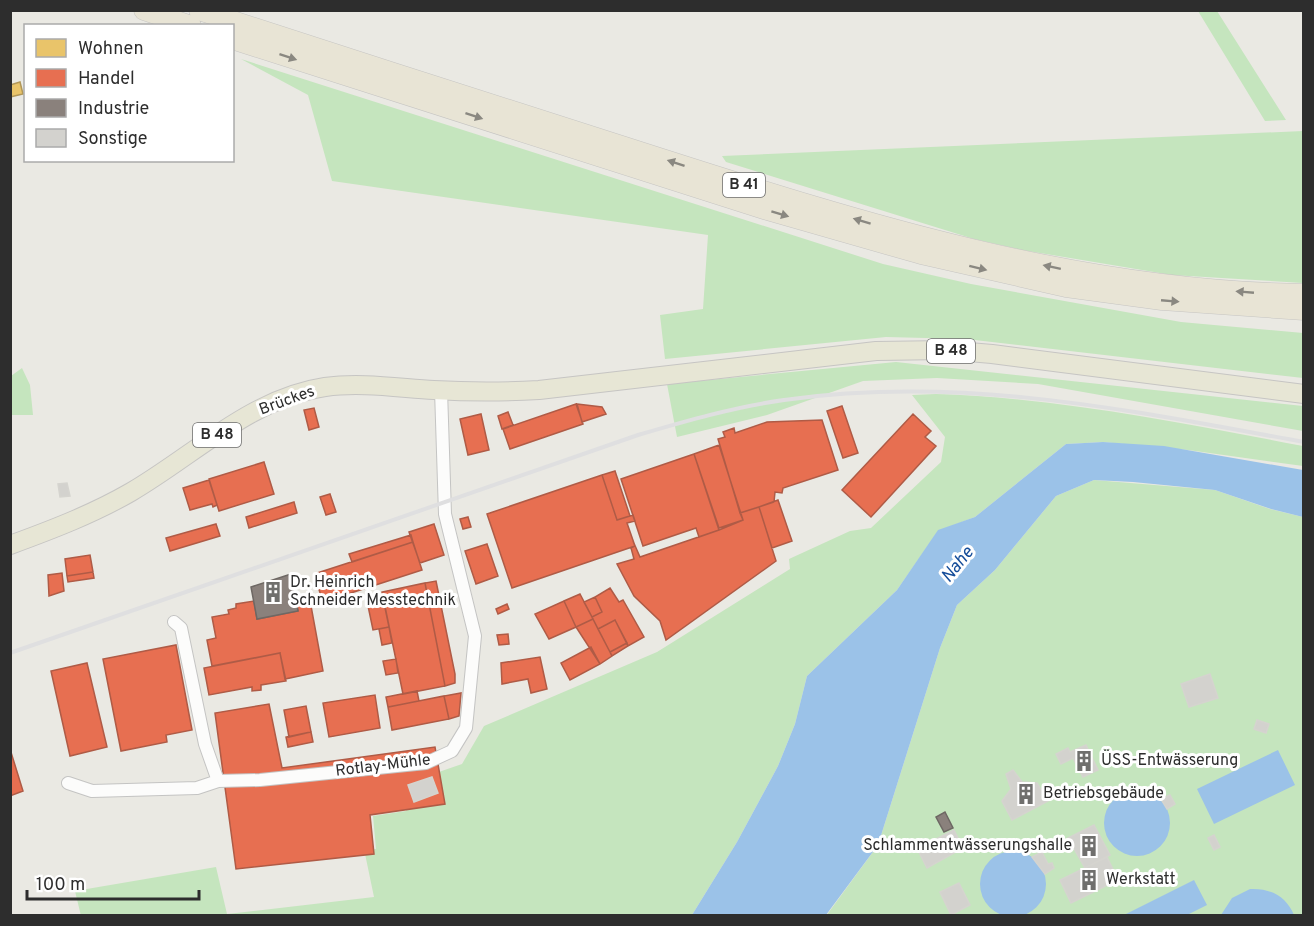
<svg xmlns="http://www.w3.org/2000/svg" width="1314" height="926" font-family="Overpass,sans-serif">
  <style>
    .green { fill: #c5e5be }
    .water { fill: #9bc2e8 }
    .homes { fill: #e9c46a; stroke: #b19758; stroke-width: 1.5 }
    .shops { fill: #e76f51; stroke: #af5b46; stroke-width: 1.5 }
    .industry { fill: #8a817c; stroke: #6e6864; stroke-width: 1.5 }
    .building { fill: #d3d2ce; stroke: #d5d4cf; stroke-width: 1.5 }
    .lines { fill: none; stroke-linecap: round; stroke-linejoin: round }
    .minor-casing { stroke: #c4c4c3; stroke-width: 14 }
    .primary-casing { stroke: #c6c5c3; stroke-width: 20 }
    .trunk-casing { stroke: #c6c5c3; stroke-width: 21 }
    .minor { stroke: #fcfcfb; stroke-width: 12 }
    .primary { stroke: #e7e6d5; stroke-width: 18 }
    .trunk { stroke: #e8e4d5; stroke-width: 20 }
    .rail { stroke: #dfdfe0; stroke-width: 4 }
    .oneway { fill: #8a8881 }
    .labels { text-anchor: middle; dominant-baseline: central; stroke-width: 6; stroke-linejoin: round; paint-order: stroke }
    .shield { fill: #fff; stroke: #6c6c6c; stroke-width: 1.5 }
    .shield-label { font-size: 15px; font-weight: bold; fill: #2d2d2d }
    .street-label { font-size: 16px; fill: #2d2d2d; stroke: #fff }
    .poi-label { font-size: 16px; fill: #2d2d2d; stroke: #fff; text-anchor: start }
    .water-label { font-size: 18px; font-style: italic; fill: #144c99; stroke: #fff }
  </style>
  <rect width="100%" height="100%" fill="#eae9e3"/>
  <path class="green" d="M1198,11H1217L1286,120L1265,121Z
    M241,59L883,264L971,284L1181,322L1303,333V378L966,339L886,337L665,359L660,315L703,309L708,235L332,181L308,95Z
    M1303,131V283L1172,275L1022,250L974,239L726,162L722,156Z
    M896,362L1303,406V431L1038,384L937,378L863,381L767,415L677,437L667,384Z
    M22,368L30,385L33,415H11V376Z
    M936,394C1060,398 1181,423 1303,446V466L1188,450L1103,442L1066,444L975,517L938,531L897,590L807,676L795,724L778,766L737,842L692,915L81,916L75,891L216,867L227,914L374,897L364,849H376L373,816L406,811L407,783L462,764L484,726L657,652L790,569L789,559L850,531L871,528L941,462L945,437L912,395Z
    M1094,480L1215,490L1270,509L1303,517V915L826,916L878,845L940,648L957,605L995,570L1056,496Z"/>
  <path class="water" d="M1103,442L1164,446L1303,470V517L1271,509L1215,490L1133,482L1094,480L1056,496L995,570L957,605L940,648L878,845L826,915H692L737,842L778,766L795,724L807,676L897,590L938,530L975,517L1066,444Z
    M1278,750L1295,785L1214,824L1197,789Z
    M1104 823a33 33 0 1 1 66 0a33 33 0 1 1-66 0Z
    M980 884a33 33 0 1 1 66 0a33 33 0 1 1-66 0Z
    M1194,880L1207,905L1187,915H1124Z
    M1250,889C1270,888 1286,896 1294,915H1221L1232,898Z"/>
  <path class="homes" d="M20,82L23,94L10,97V85Z"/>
  <path class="shops" d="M576,404L583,424L510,449L503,429Z
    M577,404L602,407L606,414L582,422Z
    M842,406L858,453L843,458L827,411Z
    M314,408L319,427L309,430L304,410Z
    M508,412L513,425L502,429L498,416Z
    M481,414L489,450L468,455L460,419Z
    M913,414L931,431L925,437L936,446L871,517L842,490Z
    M822,420L838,470L783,488L782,493L775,492L774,502L740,513L718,439L725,437L723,432L734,428L735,433L767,422Z
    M719,445L743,520L719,528L694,454Z
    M694,454L719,530L699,537L696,528L643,546L621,479Z
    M264,462L274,494L219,511L209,479Z
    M615,471L630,516L617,520L602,475Z
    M602,475L617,520L633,515L635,521L627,523L635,546L512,588L487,514Z
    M209,480L217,505L213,507L212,504L190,510L183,488Z
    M330,494L336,512L326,515L320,497Z
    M778,500L792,541L772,548L759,507Z
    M294,502L297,513L249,528L246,517Z
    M759,507L776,561L666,640L660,621L634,596L617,564L634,559L631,548L635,546L633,541L640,557L719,530L743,520L740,513Z
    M468,517L471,527L463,529L460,519Z
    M216,524L220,536L170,551L166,538Z
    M434,524L444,555L420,563L409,532Z
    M411,535L413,542L352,562L349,554Z
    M413,542L422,570L323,602L314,574Z
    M487,544L498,576L476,584L465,551Z
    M90,555L93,572L67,576L65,559Z
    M93,572L94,578L68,582L67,576Z
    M62,573L64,591L49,596L48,575Z
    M436,581L455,674V683L445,686L425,583Z
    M425,583L445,686L403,694L382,592Z
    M610,588L619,602L623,600L644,637L628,646L615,620L598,629L592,617L602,612L595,597Z
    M580,594L593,619L576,627L564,601Z
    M309,595L323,671L285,679L280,653L212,666L207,640L216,638L212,617L229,614L228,610L236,608V604L254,601L257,619L298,611L295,597Z
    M595,597L602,612L592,617L584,602Z
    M383,598L389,627L373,630L367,601Z
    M564,601L576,627L549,639L535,614Z
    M507,604L509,609L498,614L496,609Z
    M593,619L612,656L600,664L576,627Z
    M615,620L627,643L610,652L598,629Z
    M389,627L392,643L382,645L379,629Z
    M508,634L509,644L499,645L497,635Z
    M627,643L628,646L612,656L610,652Z
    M176,645L192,730L166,735L167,742L121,751L103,659Z
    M591,647L600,664L570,680L561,663Z
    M280,653L286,681L261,685V690L252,691V687L209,695L204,668Z
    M540,657L547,689L531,693L528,679L502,684L501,663Z
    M396,659L398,673L386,675L383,661Z
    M87,663L107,747L70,756L51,671Z
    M417,691L419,701L388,707L386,697Z
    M461,693L459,716L449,719L444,696Z
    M375,695L380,728L329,737L323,703Z
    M444,696L449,719L392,730L388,707Z
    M269,704L282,768L435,747L445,804L370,815L374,854L236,869L215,713Z
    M306,706L311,732L289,737L284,710Z
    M311,732L313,742L288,747L286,737Z
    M10,749L23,791L10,796Z"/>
  <path class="industry" d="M291,574L298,611L257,619L251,587Z
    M945,812L953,828L944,832L936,817Z"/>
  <path class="building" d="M67,483L70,496L60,497L58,484Z
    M1210,674L1218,698L1189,707L1181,684Z
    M1257,720L1269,724L1266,733L1254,729Z
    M1086,745L1098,770L1083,777L1073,758L1061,764L1056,754L1068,748L1070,752Z
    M1013,770L1022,782L1037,783L1048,801L1012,820L1002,801L1011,789L1006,774Z
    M432,777L438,793L414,802L408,785Z
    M1170,795L1175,804L1167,809L1161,799Z
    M1094,825L1110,855L1085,868L1068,838Z
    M954,830L963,848L927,868L919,852L936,844L934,840Z
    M1214,835L1220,847L1214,850L1208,838Z
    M1042,852L1048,864L1052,863L1054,868L1045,874L1032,857Z
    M1107,857L1118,880L1071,903L1060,880Z
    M959,883L970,905L951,915L940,892Z"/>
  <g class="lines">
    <defs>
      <path id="minor" d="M174,622L181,628L205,744L218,781
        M68,783L92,791L197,788L218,781L260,780L426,763L452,751L466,728L475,636L445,514L441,390"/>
      <path id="primary" d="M10,545C51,530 93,514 131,492C193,456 251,398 325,387C361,382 399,388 434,390C469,392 504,392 539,390L876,351L946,350L992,354L1304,394"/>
      <path id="trunk" d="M144,10L191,26
        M199,10C350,59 502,108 653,156C865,224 1079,291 1304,294
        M232,39L767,210L921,254L1066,287L1162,300L1304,310"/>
    </defs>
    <use href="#minor" class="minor-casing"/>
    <use href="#primary" class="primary-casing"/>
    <use href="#trunk" class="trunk-casing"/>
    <use href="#minor" class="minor"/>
    <use href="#primary" class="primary"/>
    <use href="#trunk" class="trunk"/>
    <path class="rail" d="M10,653L638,435C686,421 734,407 784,400C965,375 1127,410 1304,442"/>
  </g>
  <defs><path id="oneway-solid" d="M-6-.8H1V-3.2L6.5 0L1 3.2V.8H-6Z" transform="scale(1.5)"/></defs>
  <g class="oneway">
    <use href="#oneway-solid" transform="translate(288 57) rotate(18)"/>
    <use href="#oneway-solid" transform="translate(474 116) rotate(18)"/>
    <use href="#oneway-solid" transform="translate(676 163) rotate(-162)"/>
    <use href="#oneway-solid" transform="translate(780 214) rotate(17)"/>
    <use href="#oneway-solid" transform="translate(862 221) rotate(-163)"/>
    <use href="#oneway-solid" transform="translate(1052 267) rotate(-168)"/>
    <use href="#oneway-solid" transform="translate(978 268) rotate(14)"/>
    <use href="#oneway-solid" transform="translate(1245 292) rotate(-175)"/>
    <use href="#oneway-solid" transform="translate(1170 301) rotate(5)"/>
  </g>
  <defs>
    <symbol id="building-bare" viewBox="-9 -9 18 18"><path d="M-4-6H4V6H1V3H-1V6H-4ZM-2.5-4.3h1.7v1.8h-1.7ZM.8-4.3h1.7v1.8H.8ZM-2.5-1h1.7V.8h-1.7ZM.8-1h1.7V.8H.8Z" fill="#6f6f6d" stroke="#fff" stroke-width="2.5" paint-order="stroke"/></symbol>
  </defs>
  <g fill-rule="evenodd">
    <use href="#building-bare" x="258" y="577" width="30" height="30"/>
    <use href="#building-bare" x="1069" y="746" width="30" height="30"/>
    <use href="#building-bare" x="1011" y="779" width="30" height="30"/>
    <use href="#building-bare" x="1074" y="831" width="30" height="30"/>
    <use href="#building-bare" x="1074" y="865" width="30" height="30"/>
  </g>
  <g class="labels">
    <g class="shield">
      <rect x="723" y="173" width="42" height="24" rx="4.5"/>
      <rect x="927" y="339" width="48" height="24" rx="4.5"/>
      <rect x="193" y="423" width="48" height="24" rx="4.5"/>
    </g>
    <g class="shield-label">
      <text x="744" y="185">B 41</text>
      <text x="951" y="351">B 48</text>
      <text x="217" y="435">B 48</text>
    </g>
    <g class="street-label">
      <text transform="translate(287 401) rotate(-20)">Brückes</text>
      <text transform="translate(383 766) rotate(-7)">Rotlay-Mühle</text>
    </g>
    <g class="poi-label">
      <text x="290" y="583">Dr. Heinrich<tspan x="290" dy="18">Schneider Messtechnik</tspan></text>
      <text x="1101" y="761">ÜSS-Entwässerung</text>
      <text x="1043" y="794">Betriebsgebäude</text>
      <text x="1072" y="846" text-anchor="end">Schlammentwässerungshalle</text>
      <text x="1106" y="880">Werkstatt</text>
    </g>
    <g class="water-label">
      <text transform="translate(958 565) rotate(-51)">Nahe</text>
    </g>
  </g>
  <rect width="1314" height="926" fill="none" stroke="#2d2d2d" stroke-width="24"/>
  <rect x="24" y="24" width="210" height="138" fill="#ffffff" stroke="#ababab" stroke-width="1.5"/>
  <rect x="36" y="39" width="30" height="18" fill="#e9c46a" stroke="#ababab" stroke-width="1.5"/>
  <text x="78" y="54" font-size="18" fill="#2d2d2d">Wohnen</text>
  <rect x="36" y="69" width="30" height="18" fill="#e76f51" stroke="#ababab" stroke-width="1.5"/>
  <text x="78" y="84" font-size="18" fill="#2d2d2d">Handel</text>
  <rect x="36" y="99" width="30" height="18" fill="#8a817c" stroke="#ababab" stroke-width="1.5"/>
  <text x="78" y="114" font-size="18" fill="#2d2d2d">Industrie</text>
  <rect x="36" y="129" width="30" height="18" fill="#d3d2ce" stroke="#ababab" stroke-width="1.5"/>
  <text x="78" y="144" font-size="18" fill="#2d2d2d">Sonstige</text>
  <path d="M27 890v9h172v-9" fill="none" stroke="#2d2d2d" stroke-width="3"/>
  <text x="36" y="890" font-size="18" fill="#2d2d2d" stroke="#ffffff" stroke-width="4.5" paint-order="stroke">100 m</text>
</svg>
